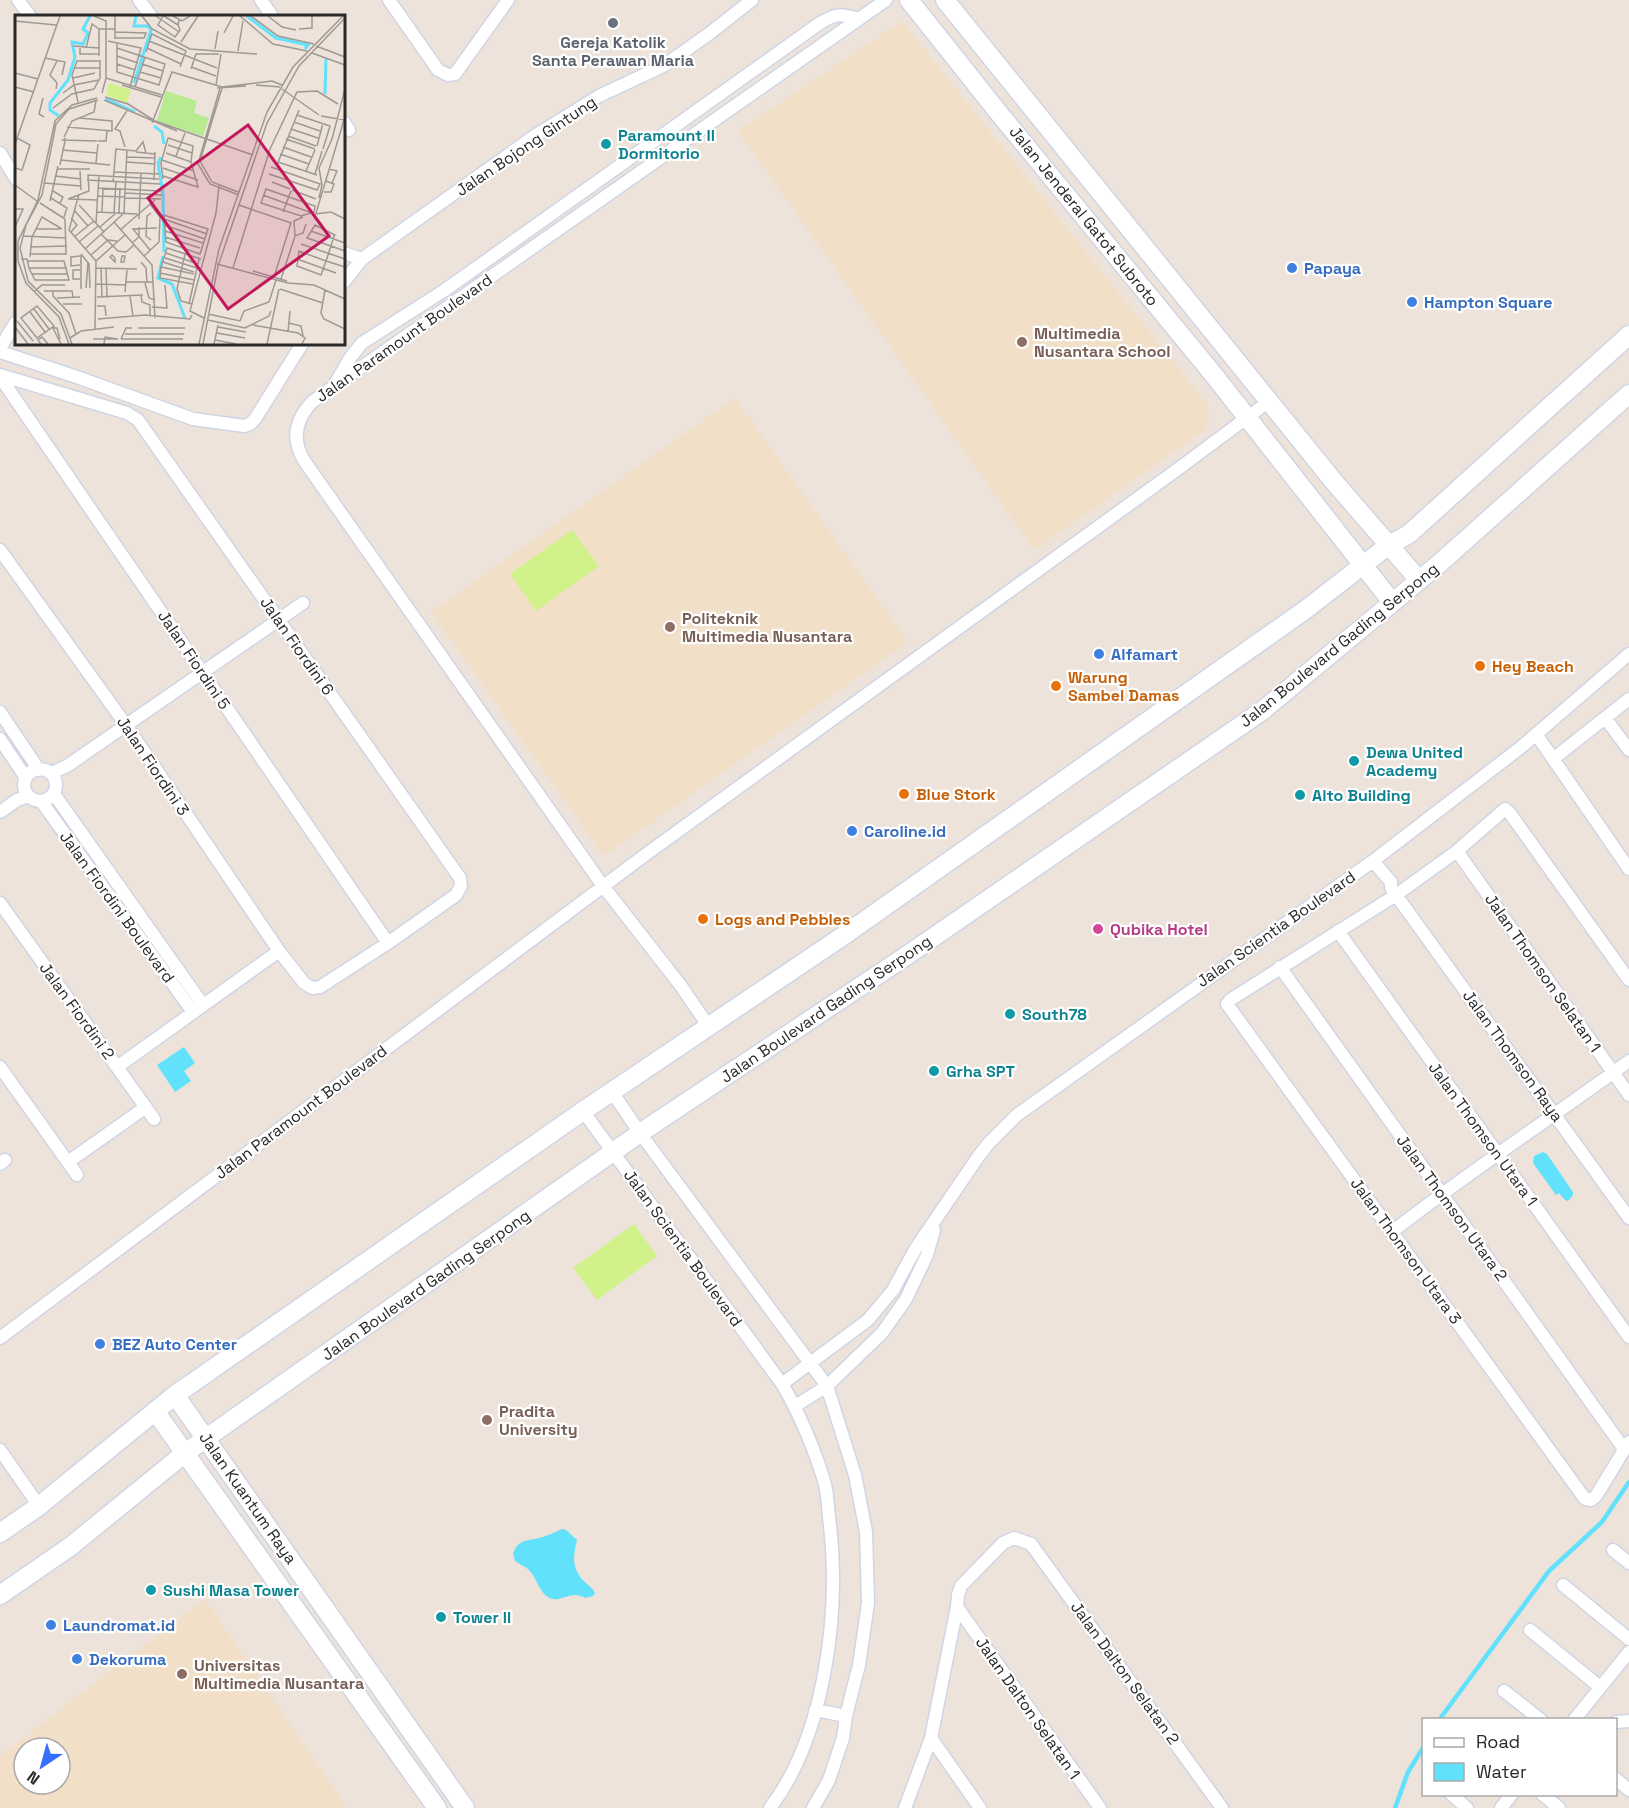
<svg xmlns="http://www.w3.org/2000/svg" width="1629" height="1808" font-family="'Space Grotesk',sans-serif">
  <style>
    .education { fill: #f1dfc7; fill-rule: evenodd }
    .pitch { fill: #d1f28a }
    .water { fill: #61e1fb }
    .lines { fill: none; stroke-linecap: round; stroke-linejoin: round }
    .stream { stroke: #61e1fb; stroke-width: 4.5 }
    .street-casing { stroke: #cfd5e4; stroke-width: 15 }
    .secondary-casing { stroke: #cfd5e4; stroke-width: 21 }
    .street { stroke: #fff; stroke-width: 12 }
    .secondary { stroke: #fff; stroke-width: 18 }
    .worship-dot { fill: #6b7280; stroke: #fff; stroke-width: 2 }
    .culture-dot { fill: #0f9aa8; stroke: #fff; stroke-width: 2 }
    .shop-dot { fill: #3f7fe0; stroke: #fff; stroke-width: 2 }
    .education-dot { fill: #8d6e63; stroke: #fff; stroke-width: 2 }
    .food-dot { fill: #e8710a; stroke: #fff; stroke-width: 2 }
    .hotel-dot { fill: #d1479c; stroke: #fff; stroke-width: 2 }
    .labels { text-anchor: middle; dominant-baseline: central; stroke-width: 4.5; stroke-linejoin: round; paint-order: stroke }
    .worship-label { font-size: 16px; font-weight: bold; fill: #5b616d; stroke: #fff }
    .culture-label { font-size: 16px; font-weight: bold; fill: #0d838f; stroke: #fff; text-anchor: start }
    .street-label { font-size: 16px; fill: #292929; stroke: #fff }
    .shop-label { font-size: 16px; font-weight: bold; fill: #366cbe; stroke: #fff; text-anchor: start }
    .education-label { font-size: 16px; font-weight: bold; fill: #785e54; stroke: #fff; text-anchor: start }
    .food-label { font-size: 16px; font-weight: bold; fill: #c56008; stroke: #fff; text-anchor: start }
    .hotel-label { font-size: 16px; font-weight: bold; fill: #b23c85; stroke: #fff; text-anchor: start }
    .inset-river { fill: none; stroke: #61e1fb; stroke-width: 3 }
    .inset-road { fill: none; stroke: #9f9993; stroke-width: 1.5 }
    .view { fill: #c2185b; fill-opacity: 0.15; stroke: #c2185b; stroke-width: 3 }
    .inset-edge { fill: none; stroke: #292929; stroke-width: 3 }
  </style>
  <rect width="100%" height="100%" fill="#ede3da"/>
  <path class="education" d="M902,21L1207,404L1210,417L1205,430L1034,550L738,131Z
    M735,398L908,642L604,856L431,612Z
    M205,1599L347,1808H0V1756ZM24,1748H60V1784H24Z"/>
  <path class="pitch" d="M572,530L599,566L536,611L510,574Z
    M634,1224L657,1256L597,1300L573,1268Z"/>
  <path class="water" d="M184,1047L195,1063L184,1071L191,1081L175,1092L157,1065Z
    M1543,1152L1547,1154L1573,1192V1195L1568,1201L1565,1200L1559,1193L1556,1195L1533,1163L1534,1156Z
    M562,1529L566,1530L577,1540C573,1556 571,1569 585,1582C589,1586 592,1587 595,1593L593,1596L585,1598C573,1590 563,1601 553,1599C540,1597 537,1577 528,1569C524,1566 519,1564 515,1561L513,1554C518,1539 527,1541 539,1538C547,1536 555,1532 562,1529Z"/>
  <g class="lines">
    <path class="stream" d="M1439,1720L1549,1571L1602,1522L1629,1482
      M1395,1808L1408,1772L1424,1746"/>
    <defs>
      <path id="street" d="M18,0L30,16
        M139,0L151,16
        M261,0L272,16
        M389,0L438,70L448,75L455,74L508,0
        M344,122L349,130
        M0,153L16,179
        M344,253L362,259L344,282
        M362,259L536,135L599,96L665,65L710,33L752,0
        M0,348L16,322
        M0,352L74,376L193,419L244,426L250,424L255,419L302,344
        M0,375L127,413L138,420L460,878L461,886L456,895L388,943L320,987L312,988L304,983L279,951L126,725L0,550
        M0,377L388,943
        M335,384L350,358L362,343L445,290L820,23C837,13 840,14 859,19
        M0,712L39,770
        M1606,719L1629,750
        M1536,734L1629,869
        M0,739L26,778
        M1553,759L1629,699
        M24 785a16 16 0 1 1 32 0a16 16 0 1 1-32 0Z
        M51,773L67,766L303,603
        M54,794L203,1005
        M41,801L193,1012
        M0,812L17,800L28,796
        M1457,851L1629,1095
        M1373,861L1391,882V888L1396,895L1629,1218
        M0,903L154,1119
        M1338,931L1629,1337
        M1280,967L1624,1449
        M1629,980L1509,812L1505,809L1457,851L1396,895L1230,1000L1227,1004L1585,1499L1591,1500L1596,1496L1629,1442
        M709,1027L681,986L603,886L305,462C291,440 295,420 312,402L886,0
        M0,1067L77,1175
        M117,1067L279,951
        M612,1092L640,1133L827,1386L855,1475L866,1532L868,1603L859,1665L846,1716L843,1738L829,1780L813,1808
        M583,1111L782,1384C799,1412 816,1453 825,1484C828,1497 828,1512 830,1525C840,1613 825,1736 770,1808
        M68,1162L146,1107
        M0,1164L5,1160
        M1393,1231C1469,1172 1551,1118 1629,1061
        M0,1338L645,855L1178,469L1268,402
        M782,1384L868,1320L893,1290L916,1248L978,1157L988,1144L1017,1115L1373,861L1520,748L1629,654
        M795,1406L827,1386L882,1333L906,1299L927,1255L934,1230
        M0,1450L39,1506
        M1613,1550L1629,1563
        M1563,1585L1629,1639
        M957,1607L1100,1808
        M1530,1630L1600,1687
        M1504,1691L1541,1720
        M815,1710L846,1716
        M1574,1720L1629,1652
        M1616,1722L1629,1721
        M931,1738L980,1808
        M1616,1779L1629,1790
        M1451,1794L1467,1808
        M1542,1794L1559,1808
        M905,1808L931,1738L957,1607L958,1595L961,1586L1003,1543L1014,1538L1031,1544L1222,1808
        M1501,1808L1512,1794"/>
      <path id="secondary" d="M909,0L998,112L1213,374L1392,602
        M945,0L1335,483L1419,580
        M175,1395L465,1808
        M155,1411L437,1808
        M0,1533L39,1506L175,1395L583,1111L843,936L1305,610L1389,545L1409,534L1629,335
        M0,1595L71,1546L185,1453L640,1133L906,956L1262,711L1440,563L1629,394"/>
    </defs>
    <use href="#street" class="street-casing"/>
    <use href="#secondary" class="secondary-casing"/>
    <use href="#street" class="street"/>
    <use href="#secondary" class="secondary"/>
  </g>
  <circle class="worship-dot" cx="613" cy="23" r="6"/>
  <g class="culture-dot">
    <circle cx="606" cy="144" r="6"/>
    <circle cx="1354" cy="761" r="6"/>
    <circle cx="1300" cy="795" r="6"/>
    <circle cx="1010" cy="1014" r="6"/>
    <circle cx="934" cy="1071" r="6"/>
    <circle cx="151" cy="1590" r="6"/>
    <circle cx="441" cy="1617" r="6"/>
  </g>
  <g class="shop-dot">
    <circle cx="1292" cy="268" r="6"/>
    <circle cx="1412" cy="302" r="6"/>
    <circle cx="1099" cy="654" r="6"/>
    <circle cx="852" cy="831" r="6"/>
    <circle cx="100" cy="1344" r="6"/>
    <circle cx="51" cy="1625" r="6"/>
    <circle cx="77" cy="1659" r="6"/>
  </g>
  <g class="education-dot">
    <circle cx="1022" cy="342" r="6"/>
    <circle cx="670" cy="627" r="6"/>
    <circle cx="487" cy="1420" r="6"/>
    <circle cx="182" cy="1674" r="6"/>
  </g>
  <g class="food-dot">
    <circle cx="1480" cy="666" r="6"/>
    <circle cx="1056" cy="686" r="6"/>
    <circle cx="904" cy="794" r="6"/>
    <circle cx="703" cy="919" r="6"/>
  </g>
  <circle class="hotel-dot" cx="1098" cy="929" r="6"/>
  <g class="labels">
    <g class="worship-label">
      <text x="613" y="42">Gereja Katolik<tspan x="613" dy="18">Santa Perawan Maria</tspan></text>
    </g>
    <g class="culture-label">
      <text x="618" y="135">Paramount Il<tspan x="618" dy="18">Dormitorio</tspan></text>
      <text x="1366" y="752">Dewa United<tspan x="1366" dy="18">Academy</tspan></text>
      <text x="1312" y="795">Alto Building</text>
      <text x="1022" y="1014">South78</text>
      <text x="946" y="1071">Grha SPT</text>
      <text x="163" y="1590">Sushi Masa Tower</text>
      <text x="453" y="1617">Tower II</text>
    </g>
    <g class="street-label">
      <text transform="translate(526 146) rotate(-34)">Jalan Bojong Gintung</text>
      <text transform="translate(1084 216) rotate(51)">Jalan Jenderal Gatot Subroto</text>
      <text transform="translate(404 338) rotate(-35)">Jalan Paramount Boulevard</text>
      <text transform="translate(1339 645) rotate(-39)">Jalan Boulevard Gading Serpong</text>
      <text transform="translate(297 646) rotate(55)">Jalan Fiordini 6</text>
      <text transform="translate(194 660) rotate(56)">Jalan Fiordini 5</text>
      <text transform="translate(153 766) rotate(56)">Jalan Fiordini 3</text>
      <text transform="translate(117 907) rotate(54)">Jalan Fiordini Boulevard</text>
      <text transform="translate(1276 929) rotate(-35)">Jalan Scientia Boulevard</text>
      <text transform="translate(1543 973) rotate(55)">Jalan Thomson Selatan 1</text>
      <text transform="translate(826 1009) rotate(-34)">Jalan Boulevard Gading Serpong</text>
      <text transform="translate(77 1011) rotate(54)">Jalan Fiordini 2</text>
      <text transform="translate(1513 1056) rotate(54)">Jalan Thomson Raya</text>
      <text transform="translate(301 1112) rotate(-37)">Jalan Paramount Boulevard</text>
      <text transform="translate(1483 1134) rotate(54)">Jalan Thomson Utara 1</text>
      <text transform="translate(1452 1208) rotate(54)">Jalan Thomson Utara 2</text>
      <text transform="translate(683 1248) rotate(54)">Jalan Scientia Boulevard</text>
      <text transform="translate(1406 1251) rotate(54)">Jalan Thomson Utara 3</text>
      <text transform="translate(426 1285) rotate(-35)">Jalan Boulevard Gading Serpong</text>
      <text transform="translate(248 1498) rotate(55)">Jalan Kuantum Raya</text>
      <text transform="translate(1125 1673) rotate(54)">Jalan Dalton Selatan 2</text>
      <text transform="translate(1028 1708) rotate(55)">Jalan Dalton Selatan 1</text>
    </g>
    <g class="shop-label">
      <text x="1304" y="268">Papaya</text>
      <text x="1424" y="302">Hampton Square</text>
      <text x="1111" y="654">Alfamart</text>
      <text x="864" y="831">Caroline.id</text>
      <text x="112" y="1344">BEZ Auto Center</text>
      <text x="63" y="1625">Laundromat.id</text>
      <text x="89" y="1659">Dekoruma</text>
    </g>
    <g class="education-label">
      <text x="1034" y="333">Multimedia<tspan x="1034" dy="18">Nusantara School</tspan></text>
      <text x="682" y="618">Politeknik<tspan x="682" dy="18">Multimedia Nusantara</tspan></text>
      <text x="499" y="1411">Pradita<tspan x="499" dy="18">University</tspan></text>
      <text x="194" y="1665">Universitas<tspan x="194" dy="18">Multimedia Nusantara</tspan></text>
    </g>
    <g class="food-label">
      <text x="1492" y="666">Hey Beach</text>
      <text x="1068" y="677">Warung<tspan x="1068" dy="18">Sambel Damas</tspan></text>
      <text x="916" y="794">Blue Stork</text>
      <text x="715" y="919">Logs and Pebbles</text>
    </g>
    <g class="hotel-label">
      <text x="1110" y="929">Qubika Hotel</text>
    </g>
  </g>
  <g transform="translate(15 15)">
    <rect width="330" height="330" fill="#ede3da"/>
    <path d="M151,76L182,86L179,98L194,103L188,121L142,106Z" fill="#b8ea90"/>
    <path d="M94,68L116,75L112,88L91,80Z" fill="#d1f28a"/>
    <path class="inset-river" d="M232,1L261,23L293,30L290,34M119,68L136,15L133,11H119L121,1M310,79L311,44M91,84L120,97M44,101L35,95V88L53,65L60,42L57,27L68,29L73,18L68,14L75,1M139,111L147,117L149,129M146,142L143,148L148,179L149,237M148,241L143,263L157,269L170,303"/>
    <path class="inset-road" d="M79,1L91,6V63L87,78M100,1V24M127,1L137,14L175,34L242,39M141,1L164,17M148,1L143,10L160,22L165,15L163,10M149,1L163,10L164,5M158,1L167,6L175,1M225,1L258,29L292,36M236,1L263,21L299,29M253,1L267,12L281,15M0,6L41,10M284,14L297,13V1M100,17L131,18L129,23H100M209,18L218,1M137,19L171,36L165,52M93,26L126,33L115,72M134,26L202,53M102,27V57L144,70L150,49L102,33M166,27L183,1M58,31L84,33M301,31L330,42M65,33V39H84M71,33L77,9L84,14H100M132,33L166,49M200,34L203,16M223,36L228,6M131,37L137,18M297,38L330,50M84,41V14M102,41L123,48M30,43L50,47L47,60M102,49L120,55M127,49L148,56M176,52L201,61M60,53H85M176,54L181,39H204M125,57L146,63M0,58L23,64M58,63L80,58M91,63L147,80M107,70L146,82M201,70L206,39M241,70L265,72M0,72L19,77M120,72L130,42M202,73L231,71M205,73L183,149L195,169L224,180M207,73L185,146L197,167L223,177M41,74L42,68L35,60L42,46M267,74L304,100M48,78L59,70L84,65M90,82L113,89L140,106L238,140M28,83L24,99L29,102M89,85L162,116M38,93L57,79L61,78L79,74L85,63V46H62L57,60L63,87M282,100L315,111L308,134M306,101L330,105M279,107L305,116M137,108L157,57L207,72L257,66L267,70M52,112L97,116V106L64,103M276,114L303,123M273,121L301,131M49,122L57,106L79,97L81,86M51,123L48,125L82,126M271,124L300,134M83,126H91L92,116M0,129L45,1M153,130L177,138M302,131L308,108M110,132L105,116L100,114L113,94M268,132L296,142M47,135L82,138M121,137L140,139M151,138L176,147M265,139L294,149M161,141L170,118M112,142L140,143M46,145L95,150M147,145L179,156M111,147L140,149M263,147L302,160M81,148L83,129M45,150L50,126M262,150L284,95M0,153L7,155L15,130L2,123M148,153L183,165M42,154H75M314,154L322,156L317,168M65,156L66,175M291,156L300,135M99,157L144,159M254,159L302,175L305,169L256,152M300,159L307,136M40,161L66,164M148,164L146,148L153,123L178,131L176,147L183,172L148,161M72,165L145,169M139,165L140,137M98,167L101,134L121,136L128,127L131,138M257,167L275,174M29,168L66,171M0,170L22,186M83,173L146,176M251,174L300,191L299,197L286,201L246,188ZM277,175L301,184M38,176L48,182L45,188M309,177H316L319,169L311,166M110,178L147,180M64,179L54,215L81,246M248,180L297,198M83,181L110,182M36,183L52,193L49,202M110,183L146,184M304,183L307,170L304,153L317,124L330,74M53,184L74,176L73,160L144,164M53,184L82,185M35,186L43,151M25,188L50,204M64,190L89,217M224,190L276,208L259,262M0,194H8L0,212M59,195L73,211M82,197L122,199M87,197L88,173M268,197L276,176M99,198L101,167M104,198L105,173M301,198L329,105M300,199L316,197L330,204M149,200L193,214L185,239L151,227ZM288,202L279,206L280,221L288,218L291,209M124,204L126,158M149,204L192,219M99,207L137,250L140,303M81,208L84,160M149,210L190,224M85,212L101,198M20,214H45M105,215L140,185M150,216L188,228M296,216L330,228M56,217L62,210L56,203M86,219L103,236L111,237L119,230M8,221L51,223M59,222L79,206M150,222L185,233M136,225L131,221L132,201L136,198M64,227L83,211M117,228L124,222V212M286,229L330,244M15,232L52,231M70,234L109,198L112,135M135,235L118,214L142,213M330,236L316,231L292,223L300,210L320,220L319,221L316,231L311,246L306,260L282,251L284,236L311,246L330,252M151,238L183,249M15,239H51L50,204M66,239L74,249L75,273M170,239L162,274L166,286L177,289M76,240L93,225L102,226M97,240L100,243V247L95,242ZM65,241L56,242V251L65,250M107,241H110L109,247H106ZM129,241L144,227L145,202L135,189M15,242L17,222L27,202L47,214M150,243L182,253M6,244H12L14,253L20,265H54L49,246H13M282,244L321,258M81,246L110,220M126,247L131,253L132,268M148,247L179,257M202,249L273,268L299,270L330,284M146,252L179,259M14,253H52M81,253L122,254M86,253L87,283M91,253L92,283M218,253L255,134L282,77L302,76L323,89M65,255H58V264H65M238,256L272,266M145,258L179,265M17,259H53M266,264L280,221M111,267H138M130,268L134,283L140,285M81,269L111,270M178,269L145,263L146,252L152,233L186,244M71,273L73,247M66,274V240M265,274L308,288M310,275L306,298L309,304L330,314M20,276L27,270H50M29,276H57L58,282M38,276V281L54,298L61,319M110,277L112,255M126,280L127,287L135,290V300M115,281L118,301M82,282L128,280M42,283L65,282M48,289H67M174,289L184,244M22,291L39,311L22,323L6,303ZM82,291H90L91,301M137,292L152,293L150,270M19,294L34,314M15,297L30,317M193,299L225,306L229,296L254,287L261,265M189,303L175,296L201,198L204,171M83,304L130,300L175,304L177,300M193,305L230,313L254,301L256,296M2,306L18,326M274,308L286,311L288,321M238,310L283,318L290,323L287,329M0,312L13,329M203,312L231,317M123,313H170M80,314L81,246M273,317L275,296M202,318L230,323M110,319H169M55,323L66,316L99,312M45,324L42,313H38L46,329M78,324H103M106,324H168M106,324L111,313H117M200,325L221,329M26,329L23,325L27,322L33,329M54,329L44,302L11,268L3,246V226L23,185L40,106L57,90L82,83M57,329L46,299L13,266L5,233L11,210L27,180L41,109L54,94L83,85M89,329L90,322L103,324M184,329L204,234L252,97L278,52L328,1M188,329L203,251L252,108L284,51L330,3M199,329L203,310M252,329L264,274"/>
    <path class="view" d="M233,110L314,221L213,294L133,183Z"/>
    <rect width="330" height="330" class="inset-edge"/>
  </g>
  <rect x="1422" y="1718" width="195" height="78" fill="#ffffff" stroke="#a9a9a9" stroke-width="1.5"/>
  <rect x="1434" y="1738" width="30" height="9" fill="#ffffff" stroke="#a9a9a9" stroke-width="1.5"/>
  <text x="1476" y="1748" font-size="18" fill="#292929">Road</text>
  <rect x="1434" y="1763" width="30" height="18" fill="#61e1fb" stroke="#a9a9a9" stroke-width="1.5"/>
  <text x="1476" y="1778" font-size="18" fill="#292929">Water</text>
  <g transform="translate(42 1766) rotate(216)"><circle r="28" fill="#ffffff" stroke="#a9a9a9" stroke-width="1.5"/>
  <path d="M0-4.5L10 22L0 15L-10 22Z" fill="#356fff"/>
  <text y="-9" font-size="16" font-weight="bold" text-anchor="middle" fill="#292929">N</text>
  </g>
</svg>
